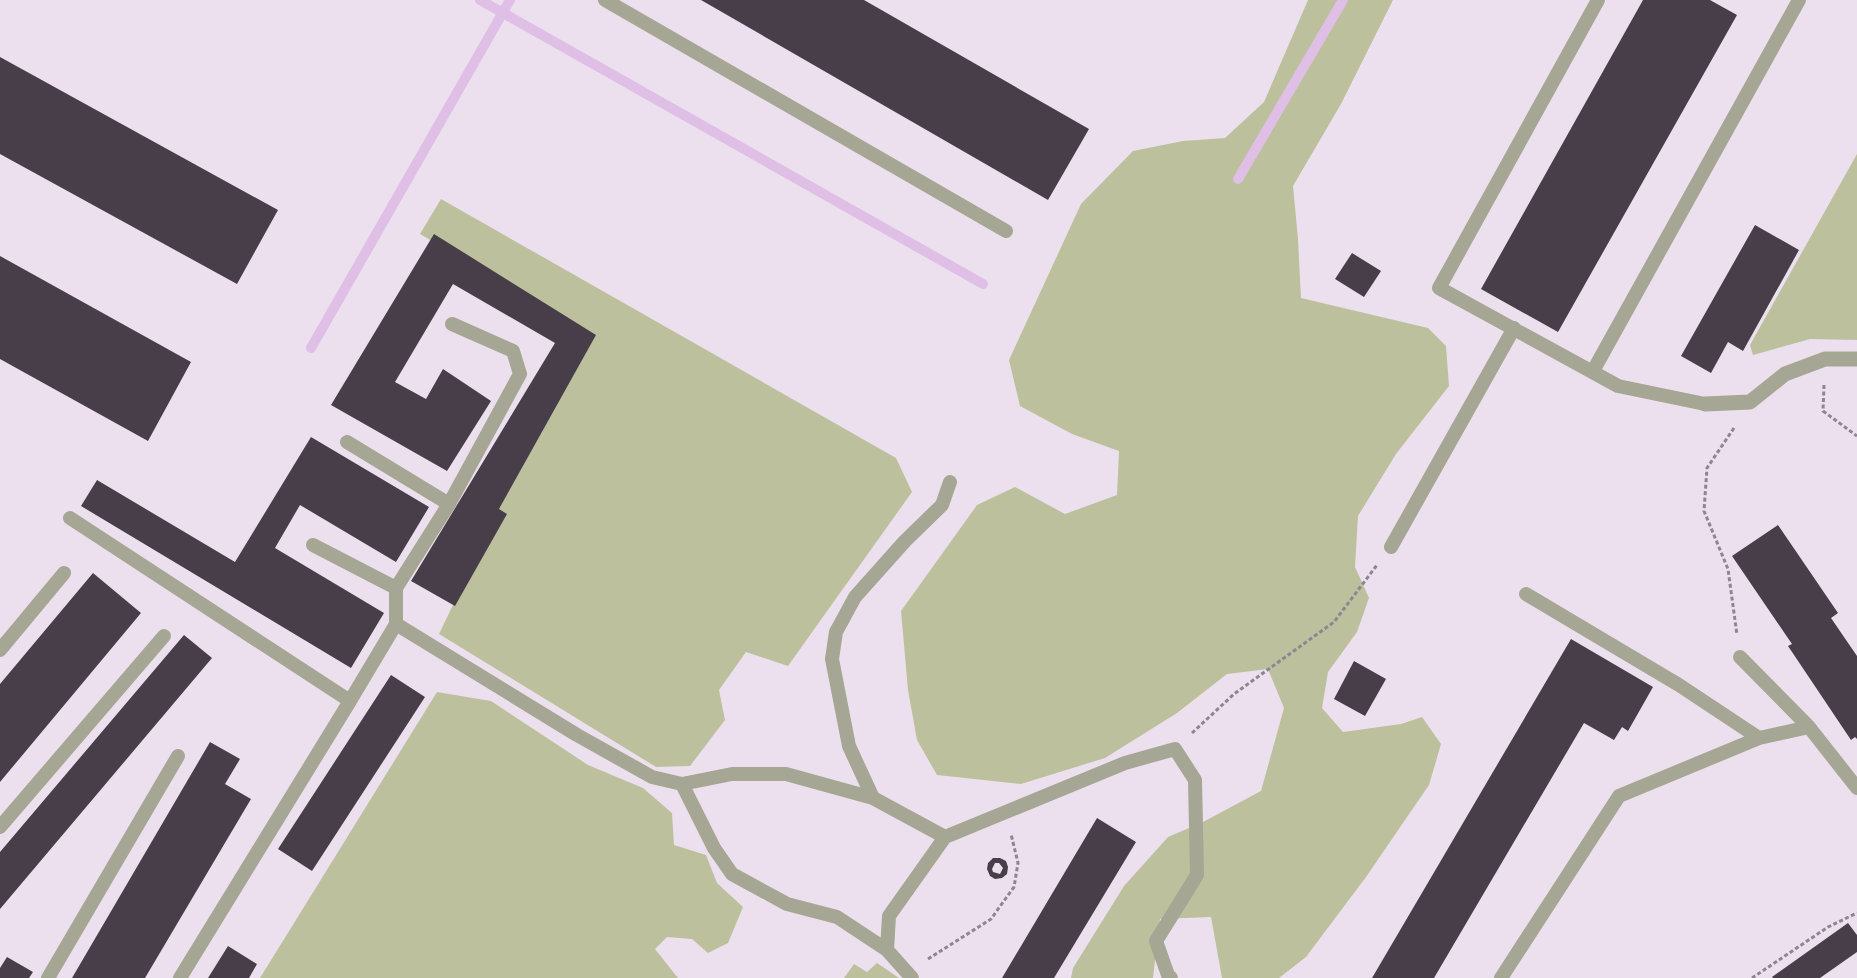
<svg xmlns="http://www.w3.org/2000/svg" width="1857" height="978" font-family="Ubuntu,sans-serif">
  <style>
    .green { fill: #bdc09c }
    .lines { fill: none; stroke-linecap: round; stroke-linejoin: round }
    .stream { stroke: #dfbfe5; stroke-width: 10 }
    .building { fill: #483e4a; fill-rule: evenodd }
    .path { stroke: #8d858f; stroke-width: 3; stroke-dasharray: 4 2.5; stroke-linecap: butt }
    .service { stroke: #a5a693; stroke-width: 14 }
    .minor { stroke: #a5a693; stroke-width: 15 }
  </style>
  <rect width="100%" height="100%" fill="#ece0ef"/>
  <path class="green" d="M1308,0H1393L1341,104L1293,186L1298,239L1301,298L1428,328L1446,346L1449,386L1396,454L1358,516L1355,567L1369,598L1357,632L1328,672L1322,708L1343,732L1401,724L1422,717L1441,744L1429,785L1366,877L1306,957L1279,978H1222L1211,917L1160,919L1153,978H1071L1073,968L1124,886L1168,837L1203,822L1261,791L1284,708L1268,669L1227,674L1177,713L1105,758L1021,784L937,775L917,740L908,690L901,611L977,505L1015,487L1065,514L1117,495L1119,451L1072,434L1020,406L1009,360L1081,204L1133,151L1183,141L1225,138L1264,102Z
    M1857,154V340L1810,339L1753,355L1750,345Z
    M441,199L896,458L912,492L788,666L746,652L719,690L725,720L690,766L656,767L439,634L586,329L420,234Z
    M437,692L491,701L588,765L643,788L672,813L674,845L706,855L717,883L743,907L728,943L708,953L692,939L667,937L655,949L678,978H260Z
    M877,963L899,978H844L854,964L867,972Z"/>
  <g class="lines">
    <path class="stream" d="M480,0L983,284
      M1238,179L1343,0
      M311,348L510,0"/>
  </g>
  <path class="building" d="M701,0H864L1089,129L1048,200Z
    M1643,0H1710L1737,15L1558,332L1481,289Z
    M0,57L278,210L237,284L0,154Z
    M1755,225L1799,250L1743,351L1728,342L1711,373L1681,356Z
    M434,234L596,335L499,509L507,514L455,606L411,581L555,343L453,284L395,382L426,399L443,369L491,401L447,471L331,405Z
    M1352,253L1381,271L1364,297L1335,279Z
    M0,256L191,362L148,441L0,359Z
    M311,437L429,507L396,562L300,505L275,548L384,613L351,668L81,506L97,480L235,562Z
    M1778,525L1838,613L1831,618L1857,656V739L1855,737L1851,740L1788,646L1792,644L1732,556Z
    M93,573L141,613L0,782V684Z
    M184,635L212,658L0,909V852Z
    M1571,639L1653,687L1628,731L1622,727L1614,740L1584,723L1434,978H1372Z
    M1354,661L1386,679L1365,716L1334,699Z
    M391,675L425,697L312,871L278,849Z
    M210,742L240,759L225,784L251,799L145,978H72Z
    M1097,818L1136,842L1054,978H1002Z
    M993,858H1000L1006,861L1008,867L1007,874L1002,878L995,879L990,876L987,869L988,863ZM995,863H999L1003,868L1000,874L993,872L992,869Z
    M1848,923L1857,935V952L1820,978H1773L1772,977Z
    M228,946L257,964L249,978H208Z
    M7,957L33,972L29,978H0V968Z"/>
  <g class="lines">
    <path class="path" d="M1824,385L1823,411L1857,436
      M1734,428L1707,468L1704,511L1728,569L1737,635
      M1192,733L1234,694L1334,622L1377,565
      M928,959L991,919L1014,887L1018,863L1011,834
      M1752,978L1828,927L1857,913"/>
    <path class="service" d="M605,0L1006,231
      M1598,0L1439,288L1618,386L1705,404
      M1593,371L1799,0
      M347,442L449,504
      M70,518L350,701L180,978
      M313,545L396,588
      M1391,547L1514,328
      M1526,594L1679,685L1759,738
      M396,624L577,735L652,777L682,784L714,848L732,874L787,904L837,917L887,950L912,978
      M0,650L64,573
      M1740,657L1809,727L1857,788
      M350,701L396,624V588L449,504L520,374L513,351L452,324
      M682,784L732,774H786L873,798L945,837
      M873,798L849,746L832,659L836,632L855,597L905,541L942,505L950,482
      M0,827L164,636
      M887,950L889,916L945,837L1125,763L1175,749L1195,780L1197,875L1156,941L1168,975L1171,978
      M48,978L178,756
      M1501,978L1619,796L1759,738L1809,727"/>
    <path class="minor" d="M1705,404L1750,402L1785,374L1825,359H1857"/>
  </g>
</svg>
